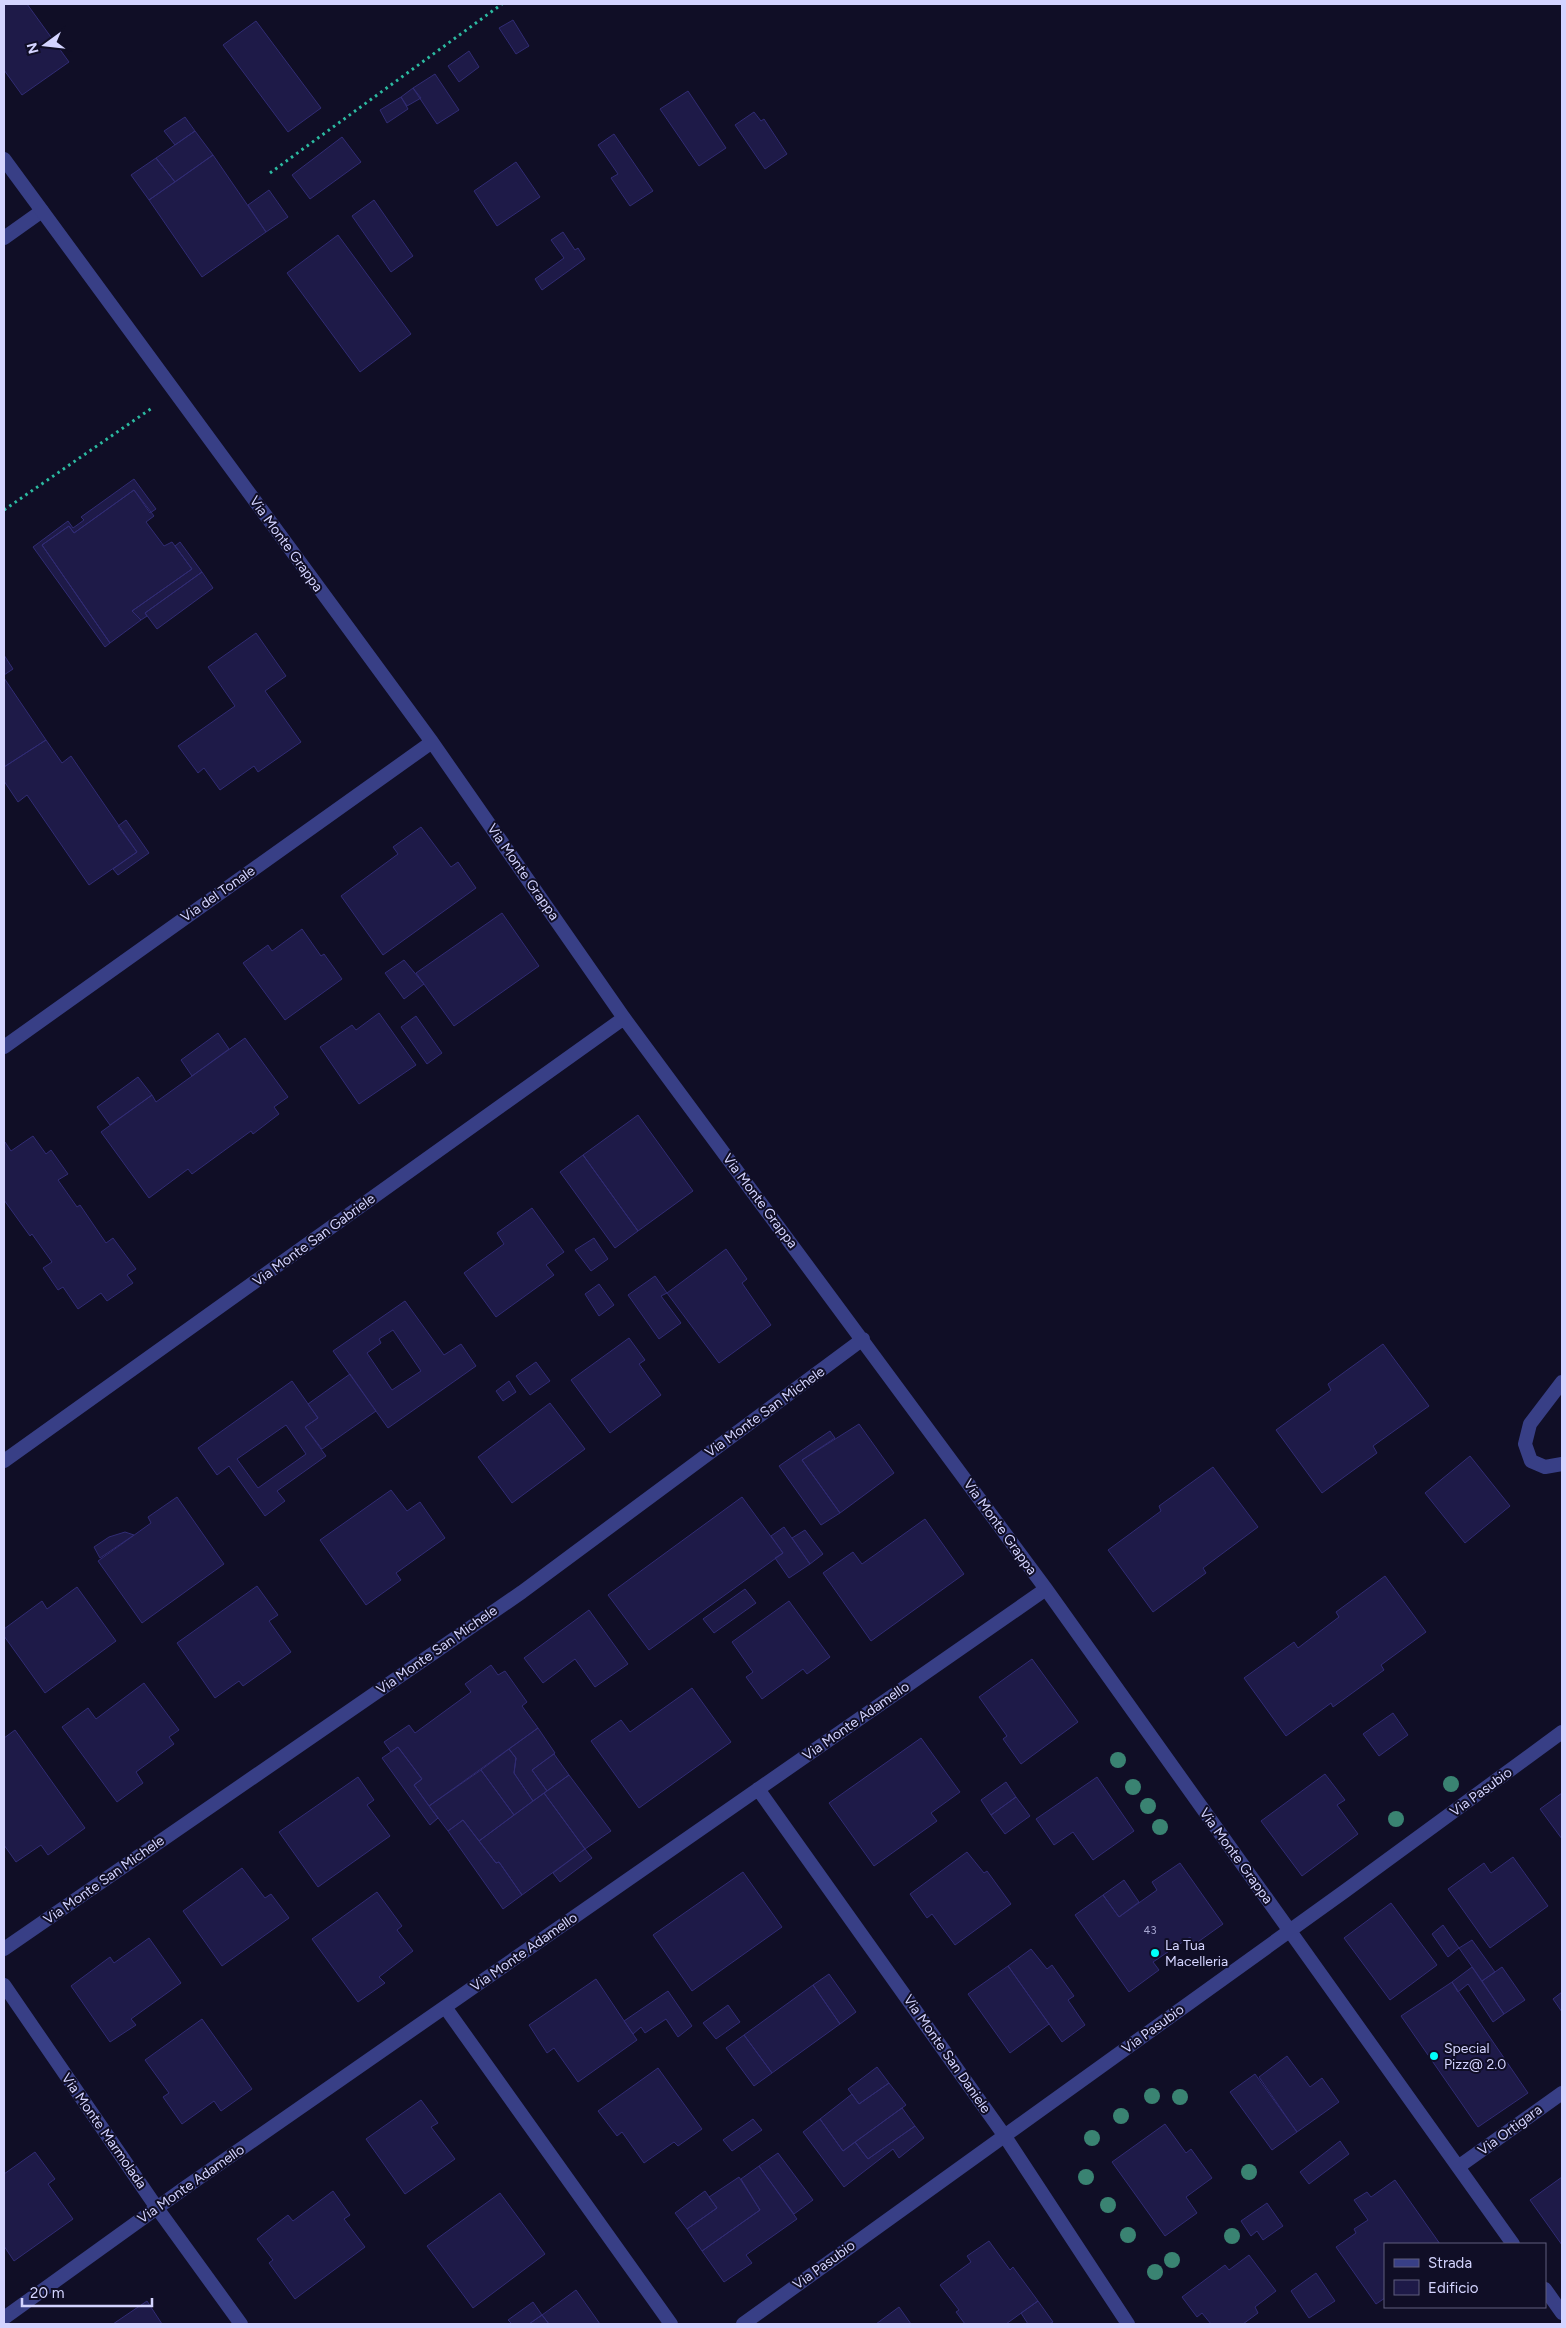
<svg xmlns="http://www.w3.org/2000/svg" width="1566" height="2328" font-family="Figtree,sans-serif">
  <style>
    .building { fill: #1e1a48; stroke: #312c74; fill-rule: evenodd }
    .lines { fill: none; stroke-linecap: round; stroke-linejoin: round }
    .path { stroke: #2cbaa1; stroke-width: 3; stroke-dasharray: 2.5 4; stroke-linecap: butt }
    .service { stroke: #383f86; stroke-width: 14 }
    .minor { stroke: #383f86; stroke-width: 14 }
    .tree { fill: #3a8372 }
    .poi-dot { fill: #00fff9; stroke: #100e26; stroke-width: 2 }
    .labels { text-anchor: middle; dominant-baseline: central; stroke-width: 4; stroke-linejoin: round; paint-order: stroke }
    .number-label { font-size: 11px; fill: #a6a6d1 }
    .street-label { font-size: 14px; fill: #d4d4ff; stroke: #100e26 }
    .poi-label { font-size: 14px; fill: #d4d4ff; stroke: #100e26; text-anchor: start }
  </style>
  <rect width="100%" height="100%" fill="#100e26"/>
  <path class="building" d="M4,4H27L69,62L22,95L4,70Z
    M513,20L529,46L516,54L499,28Z
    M256,21L321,108L288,132L223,45Z
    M469,51L479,67L459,82L448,66Z
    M435,74L459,110L437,124L413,88Z
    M413,88L421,98L407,106L401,97Z
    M688,91L726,148L699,166L660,109Z
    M401,97L408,109L387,123L380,110Z
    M754,112L761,121L764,119L787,154L765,169L735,125Z
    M185,117L195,131L175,145L164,131Z
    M195,131L213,155L175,182L156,158Z
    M614,134L653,191L630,206L611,178L618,174L598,145Z
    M342,137L361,162L310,199L292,175Z
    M213,155L266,232L202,277L149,200Z
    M156,158L175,182L149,200L131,175Z
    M516,162L540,197L497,226L474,191Z
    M269,190L288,217L266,232L248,205Z
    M374,200L413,256L391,272L352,216Z
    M563,232L575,250L578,248L585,259L542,290L535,279L564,258L551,240Z
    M338,235L411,334L360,372L287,273Z
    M134,479L156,509L150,513L134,490L74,533L69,526L42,545L110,643L105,647L33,547L68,521L73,528L84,520L81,517Z
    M134,490L154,516L146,522L164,546L172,542L192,569L132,611L141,620L110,643L42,545L69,526L74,533Z
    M180,542L202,572L145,613L147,616L141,620L132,611L192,569L175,546Z
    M202,572L213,588L157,629L145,613Z
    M256,633L286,676L265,691L301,742L258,772L254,766L220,790L204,768L198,773L178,746L235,706L208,667Z
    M4,655L13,669L4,675Z
    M4,678L46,740L4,767Z
    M46,740L62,763L71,756L137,852L89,885L27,795L18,802L4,781V767Z
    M126,820L149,853L118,875L113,869L137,852L118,826Z
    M421,827L451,867L458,862L476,888L383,955L341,896L398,854L393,847Z
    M502,913L539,966L454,1026L416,973Z
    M302,929L321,956L324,954L342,979L285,1020L243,963L268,945L272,951Z
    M404,960L424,984L404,999L385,973Z
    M379,1013L416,1065L359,1104L320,1047L352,1025L356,1030Z
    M416,1016L442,1053L427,1064L401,1027Z
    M218,1033L229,1049L192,1076L181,1060Z
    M245,1038L288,1097L274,1107L279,1114L253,1134L251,1131L192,1174L188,1169L149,1198L101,1132L152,1095L156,1102Z
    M138,1077L152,1095L110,1125L97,1107Z
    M638,1115L693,1191L638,1231L583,1155Z
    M33,1136L46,1154L51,1150L68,1174L58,1180L77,1207L80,1205L106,1243L113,1238L136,1269L127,1275L133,1283L107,1301L101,1293L78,1309L63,1287L58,1290L43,1268L52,1262L32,1234L30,1236L4,1200V1143L5,1142L11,1151Z
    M583,1155L638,1231L615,1248L560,1172Z
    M532,1208L564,1252L546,1265L554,1275L496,1317L464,1273L504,1244L497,1233Z
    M594,1238L608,1259L591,1271L575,1250Z
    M726,1249L747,1279L742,1283L771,1325L719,1363L667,1293Z
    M655,1276L667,1293L661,1296L681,1323L659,1339L628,1295Z
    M599,1284L614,1305L599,1316L585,1294Z
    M405,1301L444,1355L461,1344L476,1366L388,1428L333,1351ZM393,1330L421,1371L392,1390L367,1353L381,1343L379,1339Z
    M629,1338L645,1360L639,1364L661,1395L610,1433L571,1380Z
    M1383,1344L1429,1406L1373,1446L1377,1453L1322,1493L1276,1430L1331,1390L1328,1384Z
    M536,1362L550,1381L530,1395L516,1376Z
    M350,1374L376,1411L322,1449L305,1427L318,1418L308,1404Z
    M292,1381L318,1418L305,1427L326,1456L277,1491L285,1501L265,1516L229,1466L217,1475L198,1448ZM286,1425L306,1454L258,1488L237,1459Z
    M509,1381L516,1392L503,1401L496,1391Z
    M550,1403L585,1449L512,1503L478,1457Z
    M859,1424L894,1473L840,1513L802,1460Z
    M830,1431L835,1438L802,1460L840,1513L821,1525L779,1466Z
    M1470,1456L1510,1506L1465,1543L1425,1493Z
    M1213,1467L1258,1527L1203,1568L1206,1573L1153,1612L1108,1550L1161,1511L1159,1506Z
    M391,1490L407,1511L420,1502L445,1538L396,1573L401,1580L366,1605L320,1540Z
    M177,1497L224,1564L142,1623L98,1561L151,1523L148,1517Z
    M742,1497L783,1553L649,1650L608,1595Z
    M925,1519L964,1574L871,1641L823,1573L853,1552L862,1564Z
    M784,1527L810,1564L789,1578L775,1558L783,1553L771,1536Z
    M805,1530L823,1554L810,1564L792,1538Z
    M125,1532L134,1535L100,1558L94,1547L109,1537Z
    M1385,1576L1426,1632L1381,1665L1384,1670L1333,1707L1331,1703L1286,1736L1244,1678L1294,1642L1298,1648L1339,1617L1336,1612Z
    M257,1586L278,1615L269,1621L291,1652L243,1686L239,1681L215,1698L177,1643Z
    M77,1587L116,1641L45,1693L4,1636V1629L42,1601L47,1609Z
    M745,1589L756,1603L714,1633L703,1619Z
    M789,1601L830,1657L807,1674L803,1669L762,1699L746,1677L753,1672L732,1642Z
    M589,1610L628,1664L595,1687L575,1659L543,1683L524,1658Z
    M1032,1659L1078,1722L1021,1764L1003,1739L1007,1736L979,1697Z
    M491,1665L498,1675L505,1671L527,1702L522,1706L538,1728L429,1806L414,1785L422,1779L398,1747L391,1752L384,1742L409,1725L415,1733L471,1692L465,1684Z
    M144,1683L179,1730L169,1737L174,1744L136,1772L143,1783L117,1802L62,1727L88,1708L96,1719Z
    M692,1688L731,1742L639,1808L591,1741L621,1720L630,1732Z
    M1393,1713L1408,1735L1379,1756L1363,1734Z
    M538,1728L555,1753L532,1770L547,1791L533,1801L514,1773L516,1758L509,1749Z
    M15,1730L85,1828L48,1855L41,1845L16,1862L4,1845V1738Z
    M921,1738L960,1792L931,1813L937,1821L874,1866L829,1803Z
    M398,1747L422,1779L414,1785L438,1818L430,1825L382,1758Z
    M509,1749L516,1758L514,1773L533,1801L514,1815L481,1770Z
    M554,1754L569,1775L547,1791L532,1770Z
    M481,1770L514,1815L479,1841L463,1820L448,1831L429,1806Z
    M1325,1774L1345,1800L1337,1805L1358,1834L1302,1876L1261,1821Z
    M569,1775L611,1831L585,1849L544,1793Z
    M358,1777L374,1800L367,1805L390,1836L318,1887L279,1832Z
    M1097,1777L1134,1831L1093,1860L1073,1832L1054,1845L1036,1819Z
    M1006,1782L1016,1797L991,1815L981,1800Z
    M544,1793L585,1849L522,1895L499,1862L496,1863L479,1841Z
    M1562,1793V1839L1540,1809Z
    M1016,1797L1030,1816L1005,1834L991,1815Z
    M463,1820L496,1863L499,1862L522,1895L503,1909L448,1831Z
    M585,1849L592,1858L560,1882L553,1873Z
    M967,1852L984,1873L987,1871L1011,1904L955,1945L932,1914L927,1918L910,1894Z
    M1513,1857L1548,1906L1490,1948L1448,1889L1484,1863L1491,1873Z
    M1180,1863L1223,1924L1195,1944L1190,1937L1153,1962L1159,1970L1129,1992L1075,1915L1103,1895L1119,1917L1157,1890L1152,1882Z
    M242,1868L265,1898L271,1894L289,1918L222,1966L183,1911Z
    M743,1872L782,1927L692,1991L653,1935Z
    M1124,1880L1139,1902L1119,1917L1103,1895Z
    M377,1892L402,1926L397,1930L413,1951L379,1977L385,1983L358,2002L312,1939Z
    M1391,1903L1437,1965L1390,2000L1344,1938Z
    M1443,1925L1459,1948L1448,1957L1432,1934Z
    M149,1938L181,1983L131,2019L136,2025L110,2042L71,1986L110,1957L114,1963Z
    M1472,1940L1495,1972L1482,1981L1459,1948Z
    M1031,1949L1047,1969L1052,1965L1074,1996L1068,2000L1085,2025L1062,2042L1008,1966Z
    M1008,1966L1049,2024L1010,2053L968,1994Z
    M1472,1967L1504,2014L1493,2022L1468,1984L1458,1992L1452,1982Z
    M1502,1967L1525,2000L1504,2014L1482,1981Z
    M829,1974L856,2012L840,2024L813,1985Z
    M596,1979L637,2040L578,2082L554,2048L547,2053L529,2025Z
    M1452,1982L1528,2093L1478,2127L1401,2016Z
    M813,1985L840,2024L772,2073L744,2035Z
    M668,1991L692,2026L678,2037L666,2019L645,2033L641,2027L633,2034L624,2021Z
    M1562,1992V2012L1553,1999Z
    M728,2005L740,2022L716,2039L703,2023Z
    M202,2019L252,2089L221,2111L214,2101L182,2124L163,2097L169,2093L145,2060Z
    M744,2035L772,2073L754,2086L726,2048Z
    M1287,2056L1310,2087L1322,2078L1339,2102L1297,2132L1259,2077Z
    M877,2067L889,2083L859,2104L848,2089Z
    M658,2068L702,2129L678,2146L674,2142L644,2163L622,2132L617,2136L598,2111Z
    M1255,2074L1297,2132L1272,2150L1230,2092Z
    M889,2083L906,2105L843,2151L820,2119L852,2094L859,2104Z
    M421,2100L438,2123L431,2127L455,2159L405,2194L366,2139Z
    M902,2108L915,2126L868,2159L855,2142Z
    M753,2119L762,2130L732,2151L723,2140Z
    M820,2119L843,2151L855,2142L868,2159L915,2126L924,2138L899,2158L893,2149L844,2187L803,2132Z
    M1165,2124L1186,2153L1191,2149L1212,2178L1186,2197L1197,2213L1165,2236L1112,2162Z
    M1340,2141L1349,2154L1309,2184L1300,2172Z
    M35,2152L55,2179L48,2184L73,2219L14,2261L4,2246V2174Z
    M778,2153L813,2200L794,2214L759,2166Z
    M759,2166L797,2219L746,2255L752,2263L724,2282L702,2251L760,2210L741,2179Z
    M739,2177L760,2210L702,2251L687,2229L717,2208L709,2197Z
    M1562,2177V2245L1530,2200Z
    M1395,2180L1440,2244H1385V2298L1376,2304L1336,2247L1356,2233L1354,2229L1368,2220L1354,2200L1367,2192L1371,2197Z
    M333,2191L350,2215L344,2219L365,2247L295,2299L269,2263L273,2260L257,2239L288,2215L293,2221Z
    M705,2191L717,2208L687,2229L675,2213Z
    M500,2193L545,2254L473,2308L427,2246Z
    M1267,2203L1283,2226L1263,2240L1257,2231L1251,2236L1241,2221Z
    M989,2241L1010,2270L1013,2267L1038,2301L1006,2324H965L956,2312L959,2310L940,2285L971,2262L967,2256Z
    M1249,2255L1276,2291L1255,2307L1258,2313L1243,2324H1211L1202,2313L1197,2317L1182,2297L1225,2265L1229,2270Z
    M1316,2273L1335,2301L1309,2318L1291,2291Z
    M576,2290L600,2324H549L542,2315Z
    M147,2301L162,2324H113Z
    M1038,2301L1053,2322L1049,2324H1028L1021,2313Z
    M533,2302L542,2315L529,2324H512L508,2320Z
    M899,2307L911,2324H876Z
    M542,2315L549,2324H529Z"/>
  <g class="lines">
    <path class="path" d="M270,173L502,4
      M4,510L152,408"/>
    <path class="service" d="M4,238L42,211"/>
    <path class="minor" d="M4,159L432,742L624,1018L1046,1589L1513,2244
      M4,1047L432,742
      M1562,1382L1530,1424L1525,1444L1531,1461L1545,1467L1562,1464
      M4,1461L624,1018
      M758,1789L1004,2135L1128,2324
      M4,1949L522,1592L863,1339
      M4,1985L157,2208L241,2324
      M445,2007L671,2324
      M1458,2167L1562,2093
      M1545,2289L1562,2313
      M4,2318L186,2187L1046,1589
      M743,2324L1345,1891L1562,1732"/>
  </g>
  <g class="tree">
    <circle cx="1118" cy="1760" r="8"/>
    <circle cx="1451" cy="1784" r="8"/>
    <circle cx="1133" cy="1787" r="8"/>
    <circle cx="1148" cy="1806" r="8"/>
    <circle cx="1396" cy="1819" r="8"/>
    <circle cx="1160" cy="1827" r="8"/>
    <circle cx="1152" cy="2096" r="8"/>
    <circle cx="1180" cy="2097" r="8"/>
    <circle cx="1121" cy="2116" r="8"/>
    <circle cx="1092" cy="2138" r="8"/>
    <circle cx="1249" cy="2172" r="8"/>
    <circle cx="1086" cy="2177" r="8"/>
    <circle cx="1108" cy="2205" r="8"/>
    <circle cx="1128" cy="2235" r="8"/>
    <circle cx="1232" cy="2236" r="8"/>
    <circle cx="1172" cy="2260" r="8"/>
    <circle cx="1155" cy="2272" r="8"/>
  </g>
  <g class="poi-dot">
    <circle cx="1155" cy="1953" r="5"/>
    <circle cx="1434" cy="2056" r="5"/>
  </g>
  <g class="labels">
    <g class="number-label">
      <text x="1150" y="1930">43</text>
    </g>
    <g class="street-label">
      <text transform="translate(286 544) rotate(54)">Via Monte Grappa</text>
      <text transform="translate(523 872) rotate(55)">Via Monte Grappa</text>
      <text transform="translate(218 894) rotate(-35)">Via del Tonale</text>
      <text transform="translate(760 1201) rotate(53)">Via Monte Grappa</text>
      <text transform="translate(314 1240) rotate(-36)">Via Monte San Gabriele</text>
      <text transform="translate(765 1412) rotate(-36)">Via Monte San Michele</text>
      <text transform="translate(1000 1527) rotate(54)">Via Monte Grappa</text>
      <text transform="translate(437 1650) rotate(-35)">Via Monte San Michele</text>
      <text transform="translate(856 1721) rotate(-35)">Via Monte Adamello</text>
      <text transform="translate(1481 1792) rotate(-36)">Via Pasubio</text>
      <text transform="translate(1236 1856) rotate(54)">Via Monte Grappa</text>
      <text transform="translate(104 1880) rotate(-35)">Via Monte San Michele</text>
      <text transform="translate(524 1952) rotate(-35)">Via Monte Adamello</text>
      <text transform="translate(1153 2029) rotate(-36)">Via Pasubio</text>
      <text transform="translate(947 2054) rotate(55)">Via Monte San Daniele</text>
      <text transform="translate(1510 2130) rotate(-36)">Via Ortigara</text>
      <text transform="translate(104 2131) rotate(55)">Via Monte Marmolada</text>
      <text transform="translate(191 2184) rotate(-35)">Via Monte Adamello</text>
      <text transform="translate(824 2265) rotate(-36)">Via Pasubio</text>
    </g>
    <g class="poi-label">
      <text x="1165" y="1945">La Tua<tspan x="1165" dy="16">Macelleria</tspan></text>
      <text x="1444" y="2048">Special<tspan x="1444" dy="16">Pizz@ 2.0</tspan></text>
    </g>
  </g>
  <rect width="1566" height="2328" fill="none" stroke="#d4d4ff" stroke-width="10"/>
  <rect x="1384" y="2243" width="162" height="65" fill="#100e26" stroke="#5e5d7d"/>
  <rect x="1394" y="2259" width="25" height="8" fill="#383f86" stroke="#5e5d7d"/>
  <text x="1428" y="2268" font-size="15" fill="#d4d4ff">Strada</text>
  <rect x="1394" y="2280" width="25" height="15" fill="#1e1a48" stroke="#5e5d7d"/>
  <text x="1428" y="2293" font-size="15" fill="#d4d4ff">Edificio</text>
  <g transform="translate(45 45) rotate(255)" stroke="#100e26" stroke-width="4" paint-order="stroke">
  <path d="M0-4L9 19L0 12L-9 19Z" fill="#d4d4ff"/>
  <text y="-8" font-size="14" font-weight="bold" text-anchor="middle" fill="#d4d4ff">N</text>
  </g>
  <path d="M22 2298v8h130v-8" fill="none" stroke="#d4d4ff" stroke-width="2.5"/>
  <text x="30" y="2298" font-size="15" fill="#d4d4ff" stroke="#100e26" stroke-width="4" paint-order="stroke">20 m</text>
</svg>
